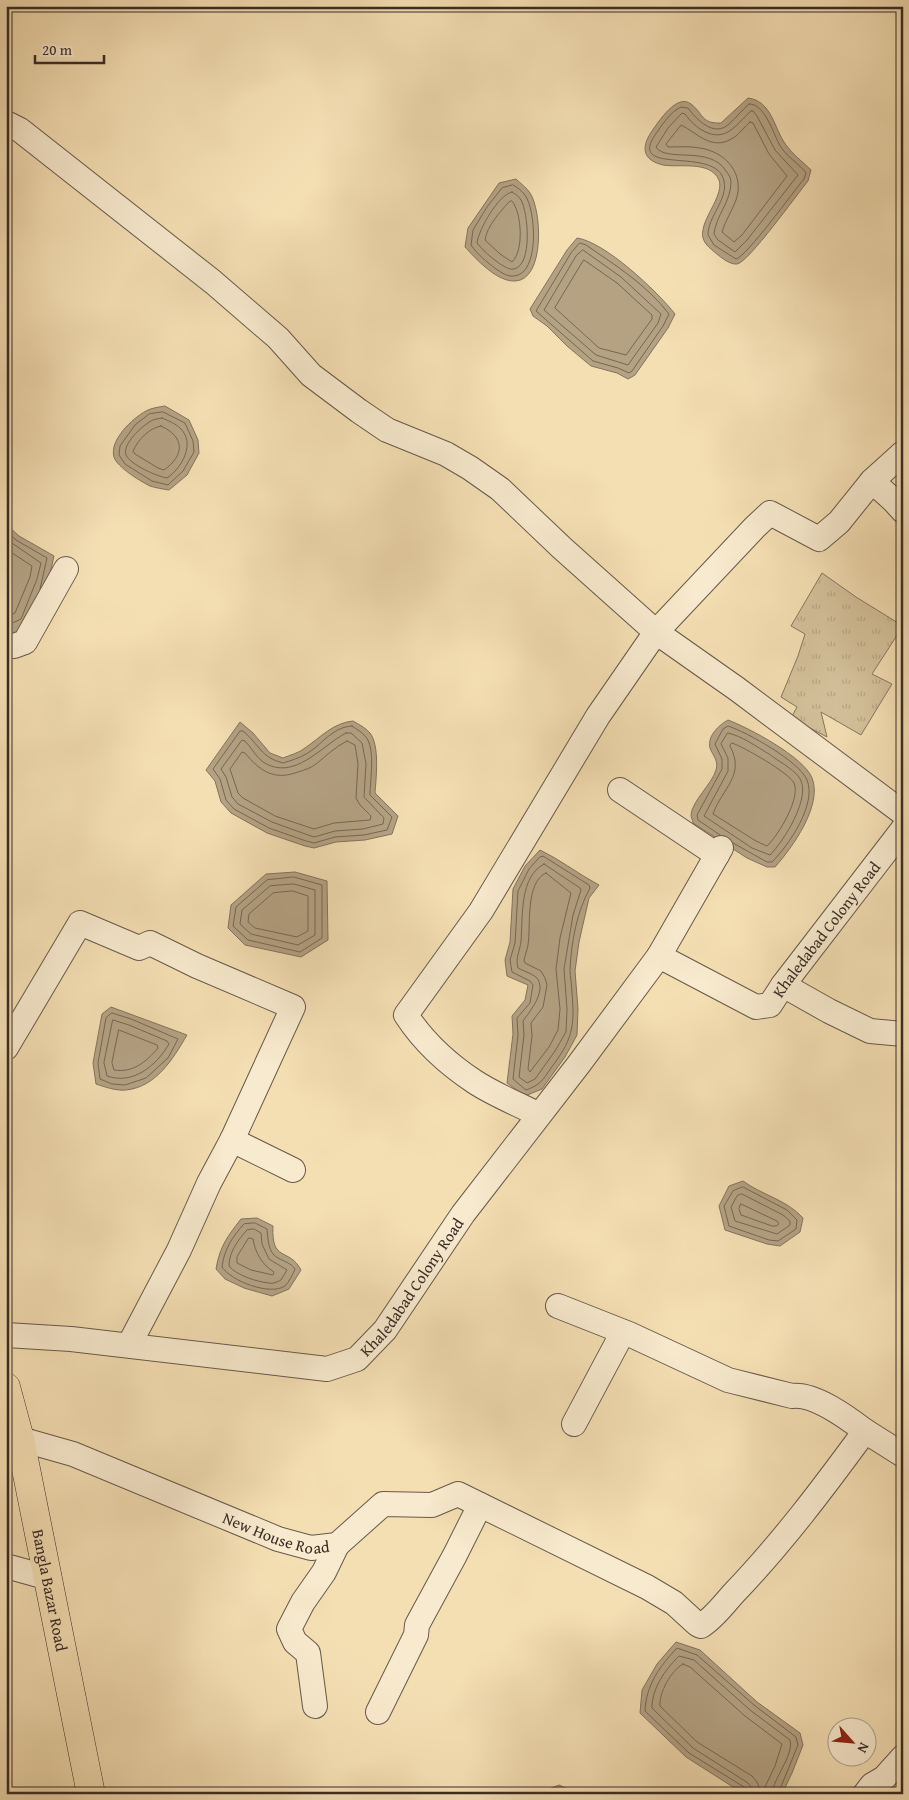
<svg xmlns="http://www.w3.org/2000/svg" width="909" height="1800" font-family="'Gentium Book Plus',serif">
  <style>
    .park { fill: url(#park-tufts); stroke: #867660 }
    .water { fill: #b4a283; stroke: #82735e }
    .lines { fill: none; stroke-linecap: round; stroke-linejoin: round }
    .shore { stroke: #766754; stroke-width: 1 }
    .minor-casing { stroke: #675949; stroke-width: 26 }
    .primary-casing { stroke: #382c26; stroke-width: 29 }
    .minor { stroke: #f8eace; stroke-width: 24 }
    .primary { stroke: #f4dfb3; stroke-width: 28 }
    .labels { text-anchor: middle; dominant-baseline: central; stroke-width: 4; stroke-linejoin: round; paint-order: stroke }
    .street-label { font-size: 16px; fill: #382c26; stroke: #f8eace }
  </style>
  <defs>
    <pattern id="park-tufts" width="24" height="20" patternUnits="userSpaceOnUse" patternTransform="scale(1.25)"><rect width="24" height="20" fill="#d4c19b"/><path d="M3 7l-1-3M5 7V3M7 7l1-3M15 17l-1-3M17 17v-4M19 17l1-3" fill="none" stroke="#b7a685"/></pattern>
  </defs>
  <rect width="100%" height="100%" fill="#f4dfb3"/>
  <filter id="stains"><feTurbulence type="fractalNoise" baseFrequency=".004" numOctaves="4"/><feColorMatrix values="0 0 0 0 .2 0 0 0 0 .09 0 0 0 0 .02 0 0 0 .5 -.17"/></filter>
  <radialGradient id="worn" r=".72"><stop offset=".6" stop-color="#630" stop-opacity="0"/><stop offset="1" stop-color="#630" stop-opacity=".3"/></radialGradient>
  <path class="park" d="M822,573L856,597L903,626L872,674L892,684L861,735L821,712L827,737L791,718L797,707L781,697L798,656L805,634L791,626Z"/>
  <path class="water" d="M748,98C772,101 774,129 786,145C793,155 802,161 811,170L808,181C798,193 748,263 737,264C729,265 718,255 711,249C705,244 701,238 703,230C705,215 724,194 719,180C710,160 679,168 663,165C642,160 641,147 652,131C659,121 677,93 691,104C703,113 701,124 721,123Z
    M516,179C520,183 527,188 530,193C542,211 545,280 515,281C497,282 476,259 465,247L468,228L499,183Z
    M577,238C605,242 657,291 675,314L668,328L635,375L628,379L617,373L591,366L567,346L547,326L533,316L530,309L567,250Z
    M165,406L189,420L198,440L199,453L187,475L169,490C163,489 156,488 150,486C140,481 117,467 114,457C109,440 133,418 146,411C151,408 159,407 165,406Z
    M6,524L19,536L54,556L48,583L29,628L6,636Z
    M728,720C749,728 804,757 812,778C823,805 792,848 775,867H767L747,858L693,823C693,820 691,818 691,815C692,801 712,784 716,770C719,761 713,756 710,748C707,736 719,725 728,720Z
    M353,721C358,724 366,728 370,733C380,746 376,778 375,793L398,816L392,834L365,840L336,842L314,848L305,846L267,833L231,813L221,802L215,781L206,770L240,722L253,733L270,753L283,758C290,755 299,753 305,748C321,737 333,723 353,721Z
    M540,850C561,860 578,874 599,885L589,898L579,942L575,971L578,1009L577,1035L565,1057L542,1089L525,1096L507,1083L513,1034L512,1016L525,1000L528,985L507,976L505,960L510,942L513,889L525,866Z
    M295,872L327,881L328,940L301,957L245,945L228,928L231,905L266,874Z
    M111,1007L187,1035C173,1059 156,1087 126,1090C116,1091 105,1087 96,1084L93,1063L102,1014Z
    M743,1181C762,1195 787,1200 803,1218L800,1232L780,1246L767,1244L725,1230L719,1206L729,1186Z
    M257,1218L273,1226C271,1263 289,1247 301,1270L289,1289L272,1296L244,1288L225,1279L216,1269C220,1246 227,1237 241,1219Z
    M676,1642L700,1650L757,1702L800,1733L803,1745L792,1773L782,1794H744L686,1757L640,1713L642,1690L657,1664Z
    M559,1785L579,1794H536Z"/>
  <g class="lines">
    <path class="shore" d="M749,104C764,103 773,132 779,144C786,157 800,164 806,173L804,179C793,192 747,256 736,259L714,245L708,235C708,216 728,200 724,181C717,145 627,177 655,135C662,125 670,112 681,107L688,108C696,119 714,138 729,124C736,118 742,110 749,104Z
      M751,111H753L757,116L775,150L798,175L747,240L735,252L718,240L714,234C716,215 731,202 731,182C731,178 729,175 726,171C710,145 666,163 656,147L668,128L682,113L685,114C694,127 714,143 731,130C738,125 744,117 751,111Z
      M750,122L753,123L769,154L787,176L742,235L734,242L722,232C725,221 732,211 736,200C745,174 726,152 700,148C689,146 679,147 668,147L666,144L681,125C699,134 713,153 736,136C741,132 745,126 750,122Z
      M513,185C517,187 522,191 525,195C536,210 540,274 514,276C507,277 501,272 496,269C487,262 477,254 471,245L473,230L487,207L502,188Z
      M512,192C515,194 519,196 521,200C528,212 533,265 514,269C509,270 504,266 500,264C492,258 483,251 477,243C479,229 498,195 512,192Z
      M512,201C522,213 524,251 512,262L500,254L485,240C487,226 500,212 509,202Z
      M580,243L586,245C615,265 647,285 669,314L663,326L632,371L629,373L618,368L593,361L536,311L571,253Z
      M583,250L621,277L661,314L658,323L628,365L596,355L544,310L576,256Z
      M584,260L617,283L652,315V319L626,355L599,348L555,308Z
      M163,412L185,423L193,441L194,452L183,471L168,485L152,481L125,464L119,455L120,446L135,425L149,414Z
      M162,418C167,420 176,424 180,428C196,443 182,468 167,478C156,476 131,465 126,455C122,444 142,426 151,421C154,419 158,419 162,418Z
      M161,426C185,437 185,455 164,470L158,468L135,454L133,451C138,440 149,428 161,426Z
      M6,531L16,540L47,558L40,589
      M6,539L41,563L37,579L21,619L6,626
      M6,549L32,566L30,577L15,613L6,617
      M352,726C356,729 362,732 365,736C376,747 370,780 370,795L392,817L387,830L364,835L335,837L314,843L306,841L269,828L234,809L226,800L220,779L213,769L240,731H243C260,745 260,757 283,763C290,761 299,758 306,754C322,745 332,727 352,726Z
      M346,733H351L362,743L366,764L364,797L384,818L383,824L363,829L335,831L314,837L308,835L272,822L238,804L232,797L226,777L221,769L242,740L245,741C251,747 256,757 263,762C294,782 321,746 346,733Z
      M728,733C742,736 757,747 769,754C778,761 792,768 799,777C813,796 783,842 770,855L752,848L704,816L728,771V758L721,744Z
      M347,741L355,745L358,764L356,798L360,805L371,816L370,820L334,823L314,829L275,816L243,798L238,793L230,769L242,752L245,753C260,771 274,781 298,772C304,770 311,768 316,764C326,756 335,747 347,741Z
      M732,743C744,747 789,773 794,783C801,798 778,836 767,846L756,841L713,814C722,788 746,776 730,746Z
      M720,835L698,820L697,815L722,769V759L715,744L723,729L728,726C747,732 800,762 807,780C817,804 789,845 772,862H767L733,843
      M540,857L543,856L589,885L590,888C577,911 571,943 570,970C570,977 572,985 572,993C575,1028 572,1040 551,1068C543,1080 540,1085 526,1090L513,1079L518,1035L517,1018L530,1003L533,985L530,981L512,972L510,960L515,943L518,891L529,869Z
      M544,864L580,888L581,890L573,915L564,969L567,1009L566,1032L555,1051L535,1079L527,1083L519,1077L524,1035L523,1021C530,1011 548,990 536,977C531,973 523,971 518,968C515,958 520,951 521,941C523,917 519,877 544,864Z
      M546,873L571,893L560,938L556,969L560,1009L558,1030L549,1047L530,1072L528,1069L532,1036L531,1023L543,1007L547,985L545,978L541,971L525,963L524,961C525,955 527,950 528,945C531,926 525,882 546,873Z
      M294,877L322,885V938L300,952L248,940L233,926L236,907L267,880Z
      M294,884L315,890V935L298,945L251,934L240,924L242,910L270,886Z
      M293,891L308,896V931L297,937L255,928L248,922L249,914L273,893Z
      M112,1013L131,1019L178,1039L168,1058L146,1078L125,1085L112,1084L100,1079L98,1063L106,1018Z
      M113,1020L129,1025L167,1041L169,1044C156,1066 133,1085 107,1076L104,1063Z
      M119,1030L157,1045L158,1048C146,1062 133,1073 114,1070L112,1063Z
      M743,1187L787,1210L797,1220L796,1229L778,1241L769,1240L729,1226L724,1206L733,1191Z
      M742,1194L783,1215L790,1221V1225L777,1234L735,1221L731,1207L737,1196Z
      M741,1204L777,1221L779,1224L776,1226H772L741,1215L739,1209Z
      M255,1223L267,1229C268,1239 268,1253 278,1258C285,1262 291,1263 295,1269C293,1274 289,1282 285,1286C270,1296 231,1281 222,1267C224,1250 232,1237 244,1224Z
      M254,1229L261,1233L262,1244L269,1259L287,1270L281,1280C277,1282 273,1284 269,1283C257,1282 236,1275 229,1266C229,1252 238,1240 247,1230Z
      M249,1238L253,1239C255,1252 262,1265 274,1272L273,1275L251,1270L237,1263V1257Z
      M683,1664L690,1667L745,1716L782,1744L775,1766L764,1789H760L757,1782L752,1776L697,1742L660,1706C659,1692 671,1671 683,1664Z
      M746,1794L744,1787L689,1753L645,1711C646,1685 660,1666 677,1648L697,1655L754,1705L796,1737L798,1745L778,1794
      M753,1794L752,1788L748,1783L693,1748L652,1708C652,1688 665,1670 679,1656L694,1660L750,1710L790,1740C794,1756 773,1778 772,1794"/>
    <defs>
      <g id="minor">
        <path d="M6,123L20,130L213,282L278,338L311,375L359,411L387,430L446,454L470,468L500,489L562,548L656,632L737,689L903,813"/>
        <path d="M872,481L893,500L903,511"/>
        <path d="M6,646H14L25,642L66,569"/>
        <path d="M620,790L717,855"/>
        <path id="s1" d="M659,956L756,1007L770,1005L783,985L903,829"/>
        <path d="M783,985L829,1011L870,1031L903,1034"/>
        <path d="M6,1048L80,923L139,948L150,943L197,966L293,1007L232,1140"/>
        <path d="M539,1115C518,1104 495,1095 475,1082C449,1065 423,1041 406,1015L481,911L598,716L656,632L755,527L770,513L819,539L839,522L872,481L903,453"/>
        <path d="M558,1306L629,1334L728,1380L792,1396C814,1393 848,1418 865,1431"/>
        <path id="s2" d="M6,1335L71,1339L327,1369L357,1359L385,1330L463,1214L579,1064L659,956L721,848"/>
        <path d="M129,1345L179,1250L209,1183L232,1140L293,1170"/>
        <path d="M574,1424L623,1332"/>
        <path id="s3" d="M20,1439L73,1454L278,1539L311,1548L337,1545L383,1504L432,1505L458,1494L647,1587L674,1603L697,1624L701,1626C714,1618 724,1604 734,1593C782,1543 824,1487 865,1431L903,1455"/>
        <path d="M6,1566L49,1578"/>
        <path d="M315,1706L308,1653L295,1642L289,1629L303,1602L324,1572L337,1545"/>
        <path d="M378,1712L416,1635L417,1625L455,1555L480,1505"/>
        <path d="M865,1794L872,1785L884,1778L903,1757"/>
      </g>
      <g id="primary">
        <path id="s4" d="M6,1387L20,1439L91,1794"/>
      </g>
    </defs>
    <use href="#minor" class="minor-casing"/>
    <use href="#primary" class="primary-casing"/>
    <use href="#minor" class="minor"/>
    <use href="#primary" class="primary"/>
  </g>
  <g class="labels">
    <g class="street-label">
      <text stroke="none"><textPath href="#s1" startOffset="218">Khaledabad Colony Road</textPath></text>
      <text stroke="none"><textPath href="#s2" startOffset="445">Khaledabad Colony Road</textPath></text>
      <text stroke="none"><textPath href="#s3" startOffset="274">New House Road</textPath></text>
      <text stroke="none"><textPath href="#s4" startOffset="208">Bangla Bazar Road</textPath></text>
    </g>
  </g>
  <rect width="909" height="1800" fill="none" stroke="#f4dfb3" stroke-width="25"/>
  <rect x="8" y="8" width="894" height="1785" fill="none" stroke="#382c26" stroke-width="2.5"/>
  <rect x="12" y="12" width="884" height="1775" fill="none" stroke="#382c26"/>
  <g transform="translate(852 1742) rotate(117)"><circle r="24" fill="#f8eace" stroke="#ab9e8b"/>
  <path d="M0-4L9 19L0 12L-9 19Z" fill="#8f2418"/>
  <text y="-8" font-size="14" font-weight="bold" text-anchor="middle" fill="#382c26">N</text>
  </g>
  <path d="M35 55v8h69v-8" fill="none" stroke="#382c26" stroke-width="2.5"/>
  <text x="42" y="55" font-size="15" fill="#382c26" stroke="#f8eace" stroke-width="4" paint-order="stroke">20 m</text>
  <rect width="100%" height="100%" filter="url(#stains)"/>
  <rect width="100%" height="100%" fill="url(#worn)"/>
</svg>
